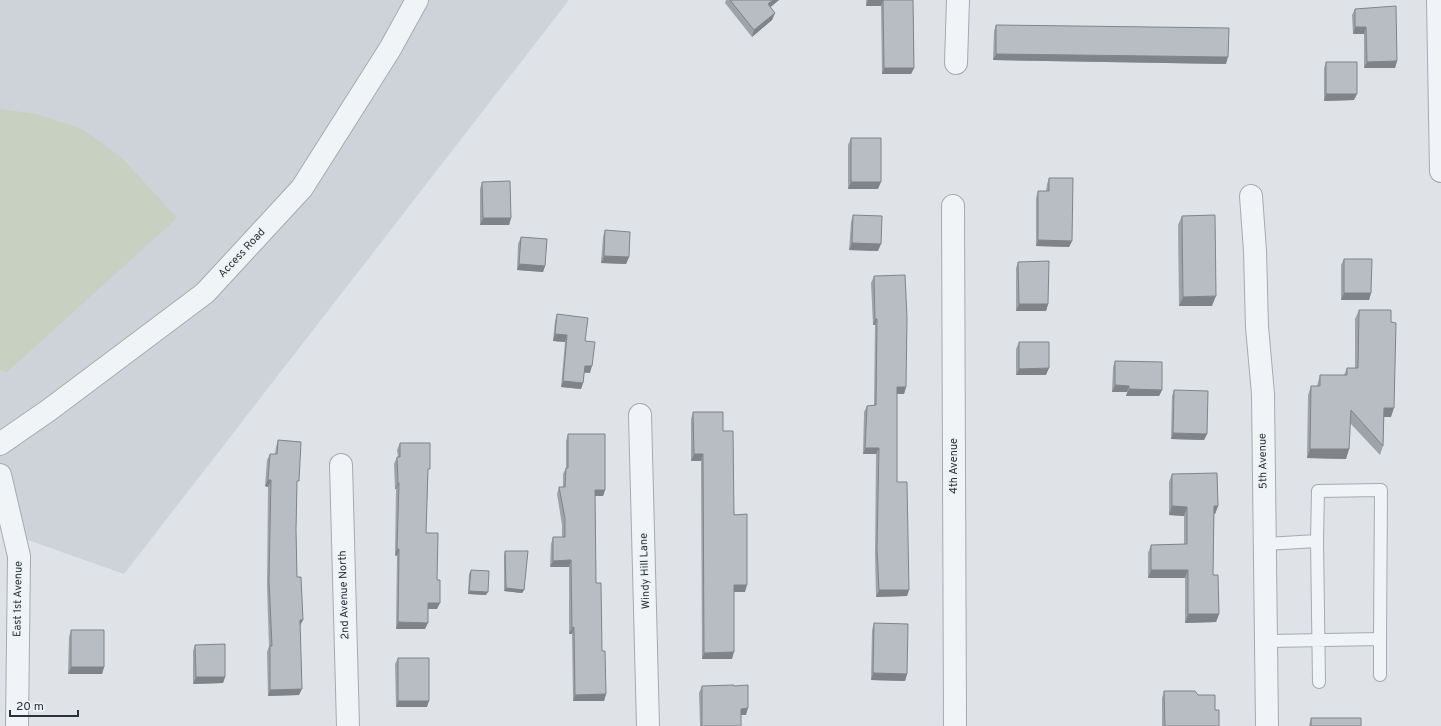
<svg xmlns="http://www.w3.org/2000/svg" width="1441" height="726" font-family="Overpass,sans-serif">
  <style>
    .built { fill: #cdd3d9 }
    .green { fill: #c7d0c1 }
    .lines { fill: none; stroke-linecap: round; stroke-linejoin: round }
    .service-casing { stroke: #a5abb1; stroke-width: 14 }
    .minor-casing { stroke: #a5abb1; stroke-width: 24 }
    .service { stroke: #f1f4f6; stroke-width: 12 }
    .minor { stroke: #f1f4f6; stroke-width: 22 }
    .wall { fill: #9da3a8 }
    .shaded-wall { fill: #808488 }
    .building { fill: #b7bdc3; stroke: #808488 }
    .labels { text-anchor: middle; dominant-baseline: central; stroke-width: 3; stroke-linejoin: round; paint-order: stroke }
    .street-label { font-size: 11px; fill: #29333d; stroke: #eef2f5 }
  </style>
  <rect width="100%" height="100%" fill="#dfe3e7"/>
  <path class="built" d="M0,0H569L124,574L0,530Z"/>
  <path class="green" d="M0,109L36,114L82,129L121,157L177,218L7,372L0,370Z"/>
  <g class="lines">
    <defs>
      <path id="service" d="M1317,541L1319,682
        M1264,544L1317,541L1318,491L1381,490L1380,639L1266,641
        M1380,639V675"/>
      <path id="minor" d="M1438,0L1441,171
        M956,63L958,0
        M1251,196L1255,251L1257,327L1263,394L1267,726
        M953,206L955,726
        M640,415L648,726
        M0,444L49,410L205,293L302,188L390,49L417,0
        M341,465L348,726
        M0,475L19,556L17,726"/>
    </defs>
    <use href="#service" class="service-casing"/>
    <use href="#minor" class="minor-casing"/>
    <use href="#service" class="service"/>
    <use href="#minor" class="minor"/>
  </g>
  <path class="wall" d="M726,0H779L770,7L775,13L772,20L752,37L725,3Z
    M866,0H913L914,68L911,74H882L881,6H866Z
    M1355,9L1397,61L1395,68H1364V34H1353L1352,15Z
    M996,25L1226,64L993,60L994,31Z
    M1326,62L1354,100L1324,101V68Z
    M851,138L878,189H848V145Z
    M1049,178L1072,241L1069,247L1036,246V198L1038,191H1046L1047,184Z
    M482,182L511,218L509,225H480V189Z
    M853,215L878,251L849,250L851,222Z
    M1182,216L1212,306H1179L1178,225Z
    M605,230L629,257L626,264L601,263L603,237Z
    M521,237L545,266L543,272L517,270L518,244Z
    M1344,259L1371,293L1369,300H1341V265Z
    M1018,262L1048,304L1046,311H1016V268Z
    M874,276L906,387L904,394H897V482L909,590L907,596L876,597L875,555L876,454H863L864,412L867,406L874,405L875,325H873L871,283Z
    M1359,310L1391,322V417H1384L1383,446L1380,455L1350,423L1349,449L1346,459L1307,458L1308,395L1311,386H1317L1320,375H1344L1347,368H1355V319Z
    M557,314L585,341L590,373H584L583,383L581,389L561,387L565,342L553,341L555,321Z
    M1019,342L1046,375H1016V349Z
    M1115,361L1162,390L1159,396H1126L1127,392H1112L1113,367Z
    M1174,390L1207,434L1204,440L1171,439L1172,396Z
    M693,412L723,431L745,592H734L732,659H702L701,461H691V419Z
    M568,434L605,490L603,496H595L596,583L606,694L604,701H573L572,634H569V567H550L551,544L553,537H562V525L557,494L559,487H563V474L566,468V441Z
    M278,440L297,485L296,530L297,577L300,626L299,695L268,696L267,652L269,646L267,587L268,487L265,486L267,460L270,454H275L276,447Z
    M400,443L428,475L426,533L437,609H428L425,629H396L397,556L395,555L396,489H395L394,464L397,457H398L397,450Z
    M1172,474L1218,506L1215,514H1214L1213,575L1219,614L1216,622L1185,623V578H1148V553L1151,545L1184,544V516L1169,515V482Z
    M505,551L524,590L522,593L504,591V555Z
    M471,570L486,595L468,594L469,574Z
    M874,623L907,674L905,681L871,680L872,630Z
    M71,630L104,667L102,674H68L69,637Z
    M195,645L225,677L223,683L193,684V651Z
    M398,658L427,707H396L395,664Z
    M702,686H734L746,715H741V726H700L699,693Z
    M1164,691L1198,695L1215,710L1219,726H1162V698Z
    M1311,718L1361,726H1309Z"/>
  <path class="shaded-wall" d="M773,0H779L766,11L768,4Z
    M868,0H883L881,6H866Z
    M775,13L772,20L752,37L754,30Z
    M1355,27H1366L1364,34H1353Z
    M996,54L1228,57L1226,64L993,60Z
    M1397,61L1395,68H1364L1367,62Z
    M884,68H914L911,74H882Z
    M1326,94H1357L1354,100L1324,101Z
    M851,182H881L878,189H848Z
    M483,218H511L509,225H480Z
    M1038,240L1072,241L1069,247L1036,246Z
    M852,243L881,244L878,251L849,250Z
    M604,256L629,257L626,264L601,263Z
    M519,264L545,266L543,272L517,270Z
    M1344,293H1371L1369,300H1341Z
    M1216,296L1212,306H1179L1183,297Z
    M1019,304H1048L1046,311H1016Z
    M875,319H877L875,325H873Z
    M555,334L567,335L565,342L553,341Z
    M585,366H592L590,373L582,372Z
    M1049,368L1046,375H1016L1019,369Z
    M563,381L583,383L581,389L561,387Z
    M1115,385L1129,386L1127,392H1112Z
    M897,387H906L904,394H894Z
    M1129,389L1162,390L1159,396H1126Z
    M1384,408H1394L1391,417H1381Z
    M1173,433L1207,434L1204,440L1171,439Z
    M865,448H879L876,454H863Z
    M1310,449H1349L1346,459L1307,458Z
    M694,454H703L701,461H691Z
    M268,480H271L268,487L265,486Z
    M398,483H399L396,489H395Z
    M595,490H605L603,496H592Z
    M1172,506L1187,507L1184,516L1169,515Z
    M1214,506H1218L1215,514H1211Z
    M397,549H399L397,556L395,555Z
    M571,560L569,567H550L553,561Z
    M1151,570H1188L1185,578H1148Z
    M734,585H747L745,592H732Z
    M506,588L524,590L522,593L504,591Z
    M879,590H909L907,596L876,597Z
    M469,591L488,592L486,595L468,594Z
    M428,603H440L437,609H426Z
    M1188,614H1219L1216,622L1185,623Z
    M300,620H303L300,626L297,627Z
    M398,622L428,623L425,629H396Z
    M574,627L572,634H569L572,628Z
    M734,652L732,659H702L704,653Z
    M71,667H104L102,674H68Z
    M873,673L907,674L905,681L871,680Z
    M196,677H225L223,683L193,684Z
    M302,689L299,695L268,696L270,690Z
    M606,694L604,701H573L575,695Z
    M398,701H429L427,707H396Z
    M748,708L746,715H739L741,709Z"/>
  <path class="building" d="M730,0H773L768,4L775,13L754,30Z
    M880,0H913L914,68H884L883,0Z
    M1396,6L1397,61L1367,62L1366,27H1355V9Z
    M996,25L1229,28L1228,57L996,54Z
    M1326,62H1357V94H1326Z
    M851,138H881V182H851Z
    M1049,178H1073L1072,241L1038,240V191H1049Z
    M510,181L511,218H483L482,182Z
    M853,215L882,216L881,244L852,243Z
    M1215,215L1216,296L1183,297L1182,216Z
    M605,230L630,232L629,257L604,256Z
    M521,237L547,239L545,266L519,264Z
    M1344,259H1372L1371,293H1344Z
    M1049,261L1048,304H1019L1018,262Z
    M905,275L907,318L906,387H897V482H907L909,590H879L877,548L879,448H865L867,406L876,405L877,319H875L874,276Z
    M1359,310H1391V322L1396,323L1394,408H1384L1383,446L1351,410L1349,449H1310L1311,386H1320V375H1347V368H1358Z
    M557,314L588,318L585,341L595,342L592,366H585L583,383L563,381L567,335L555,334Z
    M1019,342H1049V368L1019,369Z
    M1115,361L1162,362V390L1129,389V386L1115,385Z
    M1174,390L1208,391L1207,434L1173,433Z
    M693,412H723V431H733L734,515L747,514V585H734V652L704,653L703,454H694Z
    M568,434H605V490H595L596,583H601L602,651H605L606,694L575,695L574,627L572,628L571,560L553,561V537H565V518L559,487H565L566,468H568Z
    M278,440L301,442L299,481H297L296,530L297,577H301L303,620H300L302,689L270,690V646H272L269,580L271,480H268L270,454H277Z
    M400,443H430V469H428L426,533H438L437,580H440V603H428V623L398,622L399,549H397L399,483H398L397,457H400Z
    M1217,473L1218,506H1214L1213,575H1218L1219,614H1188V570H1151V545L1187,544V507L1172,506V474Z
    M505,551H528L524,590L506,588Z
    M471,570L489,571L488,592L469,591Z
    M874,623L908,624L907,674L873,673Z
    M71,630H104V667H71Z
    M225,644V677H196L195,645Z
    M398,658H429V701H398Z
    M734,685V686L748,685V708L741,709V726H702V686Z
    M1164,691H1195L1198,695H1215V710H1219V726H1165Z
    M1311,718H1361V726H1311Z"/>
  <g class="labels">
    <g class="street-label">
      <text transform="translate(242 253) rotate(-47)">Access Road</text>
      <text transform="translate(1263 461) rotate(-91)">5th Avenue</text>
      <text transform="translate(954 466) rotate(-90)">4th Avenue</text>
      <text transform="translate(645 571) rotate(-92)">Windy Hill Lane</text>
      <text transform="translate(344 595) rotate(-92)">2nd Avenue North</text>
      <text transform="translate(18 599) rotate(-89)">East 1st Avenue</text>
    </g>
  </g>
  <path d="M10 710v6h68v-6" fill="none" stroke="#29333d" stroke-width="2"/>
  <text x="16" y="710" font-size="12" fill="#29333d" stroke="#eef2f5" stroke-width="3" paint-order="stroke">20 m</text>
</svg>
